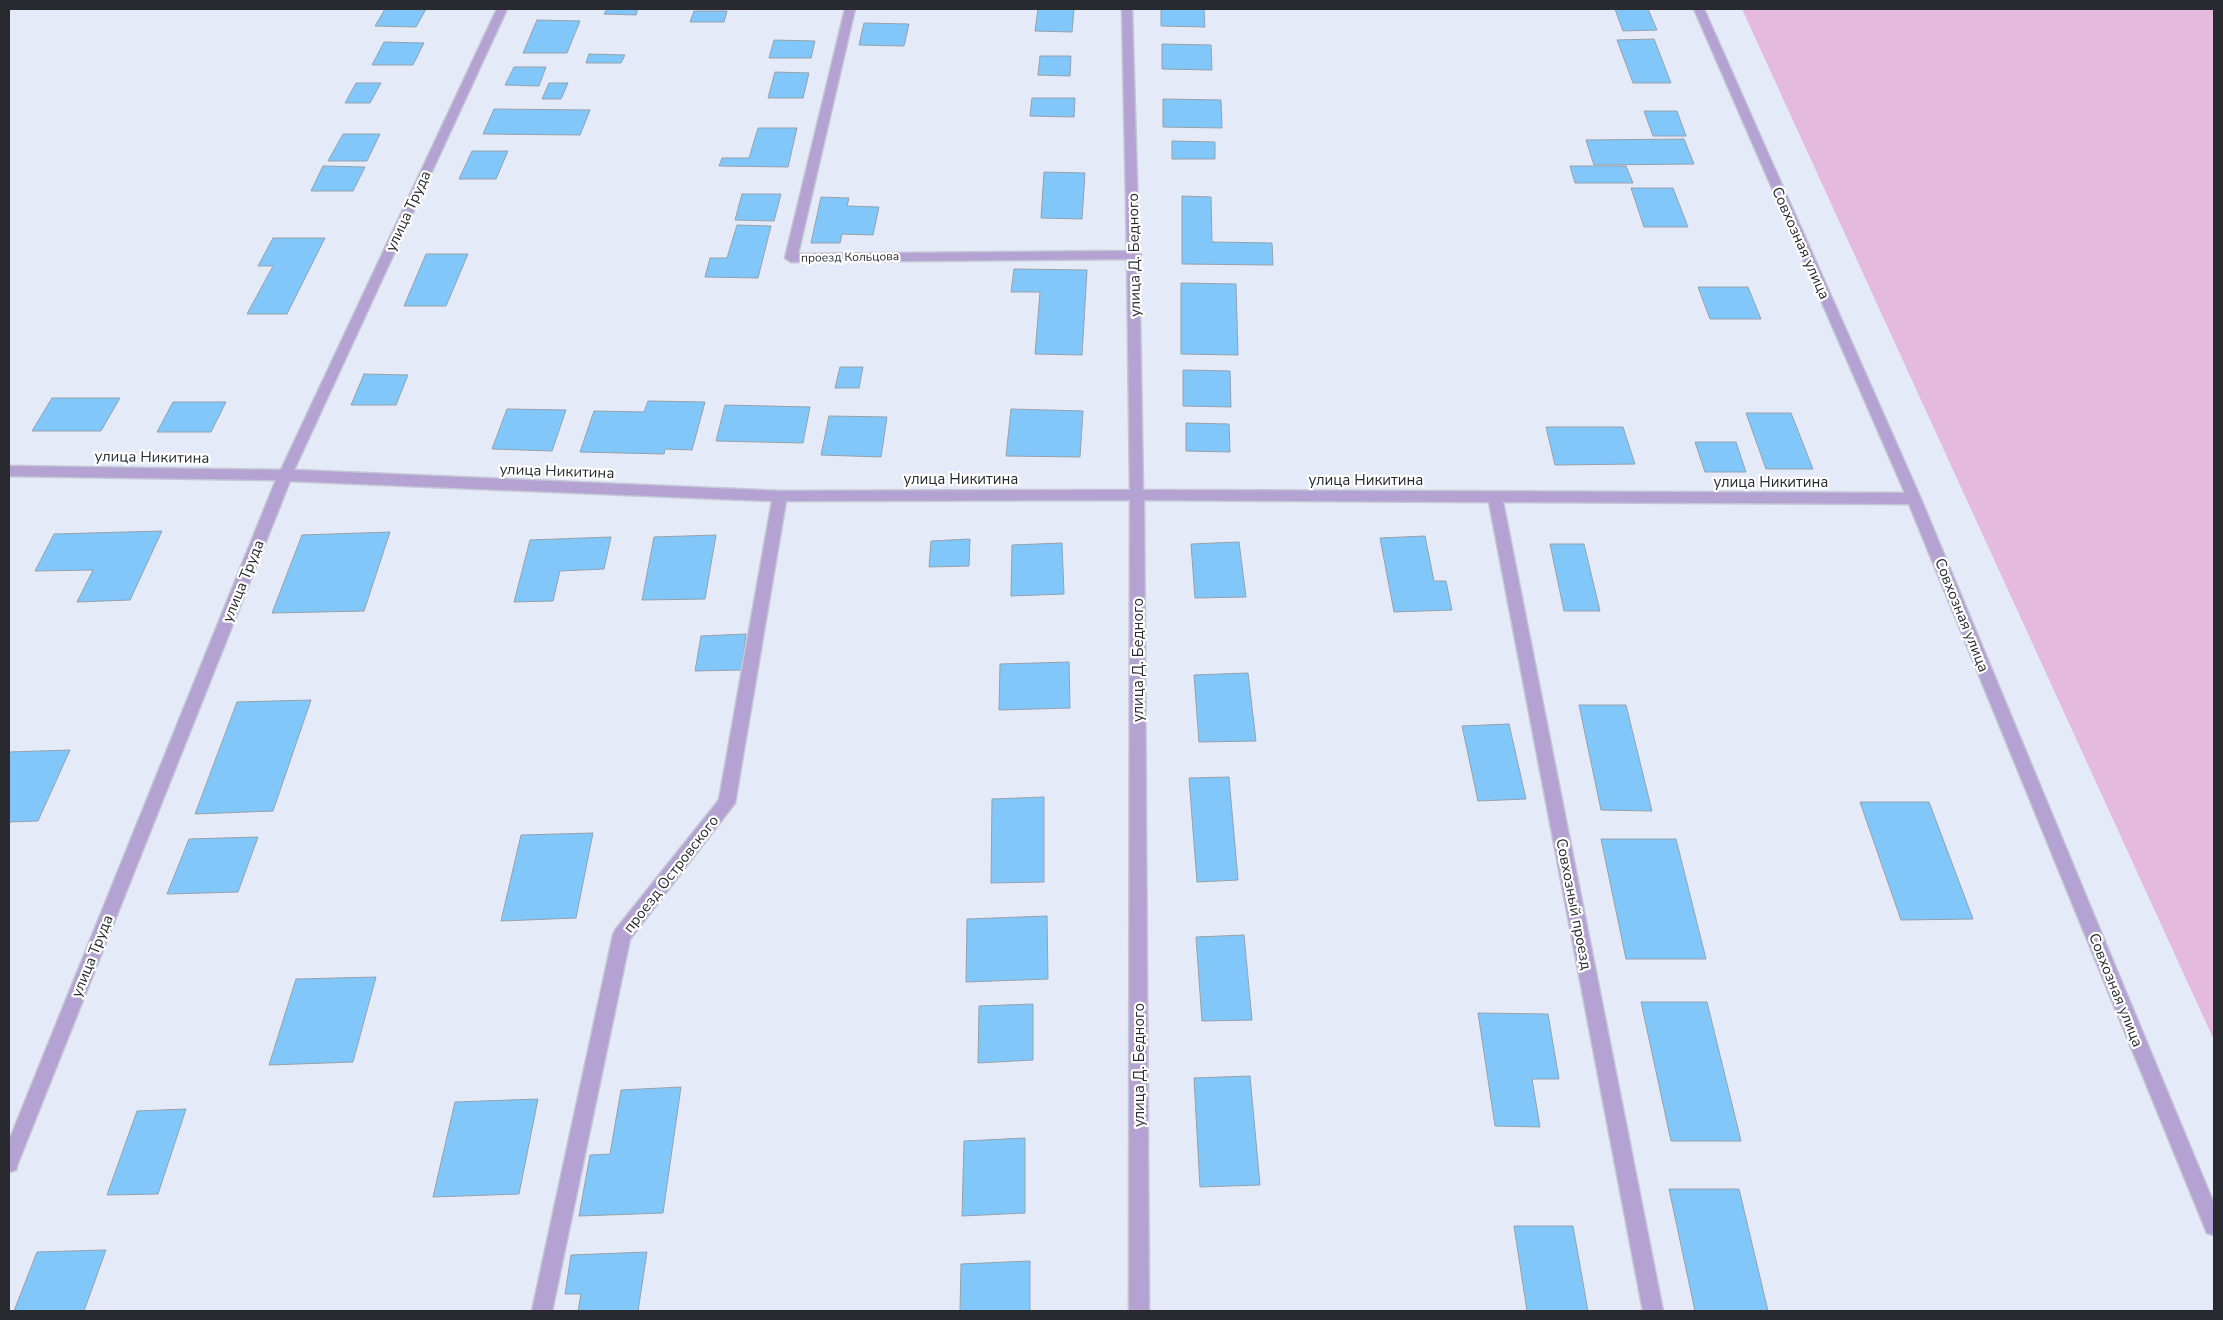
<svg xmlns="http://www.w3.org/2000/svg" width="2223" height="1320" font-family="'Nunito Sans',sans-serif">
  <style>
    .green { fill: #e4bade }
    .building { fill: #82c7f9; stroke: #95a2ac }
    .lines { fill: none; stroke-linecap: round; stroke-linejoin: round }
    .minor-casing { stroke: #c3c7d5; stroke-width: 3 }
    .minor { fill: #b4a2d3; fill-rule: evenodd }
    .labels { text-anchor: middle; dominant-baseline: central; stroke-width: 4.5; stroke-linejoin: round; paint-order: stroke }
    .far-street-label { font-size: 12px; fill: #282a2f; stroke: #fff }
    .street-label { font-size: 15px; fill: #282a2f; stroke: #fff }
  </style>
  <rect width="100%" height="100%" fill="#e5eaf9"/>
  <path class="green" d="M1742,9H2214V1040Z"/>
  <path class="building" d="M385,9H426L416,27L375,26Z
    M607,9H638L636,15L604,14Z
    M1038,9H1074L1072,32L1035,31Z
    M1161,9H1204L1205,27L1161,26Z
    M1615,9H1648L1657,30L1623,31Z
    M694,11H727L724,22H690Z
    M537,20L580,21L567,53H523Z
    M864,23L909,24L904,46L859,45Z
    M1654,39L1671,83H1633L1617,40Z
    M774,40L815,41L811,58H769Z
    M384,42L424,43L413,65H372Z
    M1162,44L1211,45L1212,70L1162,69Z
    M589,54L625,55L621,63H586Z
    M1040,56H1071L1070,76L1038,75Z
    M514,67H546L539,86L505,85Z
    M775,72L809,73L803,98H768Z
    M356,83H381L370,103H345Z
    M549,83H568L561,99H542Z
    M1032,98H1075L1074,117L1030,116Z
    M1163,99L1221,100L1222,128L1163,127Z
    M494,109L590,110L580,135L483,134Z
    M1644,111H1677L1686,136H1653Z
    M758,128H797L788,167L719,166L722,158H749Z
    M343,134H380L367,161H328Z
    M1684,139L1694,164L1594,165L1586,140Z
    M1172,141L1215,142V159H1172Z
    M472,151H508L496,179H459Z
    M323,166L365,167L353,191H311Z
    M1570,166H1626L1633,183H1575Z
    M1044,172L1085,173L1082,219L1041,218Z
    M1631,188H1673L1688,227H1644Z
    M742,194H781L774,221L735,220Z
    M1182,196L1211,197L1212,242L1272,243L1273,265L1182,264Z
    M821,197L849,198L847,206L879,207L873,235L842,234L840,243H811Z
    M737,225L771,226L758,278L705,277L710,258H727Z
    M273,238H325L287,314H247L273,266H258Z
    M426,254H468L446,306H404Z
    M1014,269L1087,270L1082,355L1035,354L1040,292H1011Z
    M1181,283L1236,284L1238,355L1181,354Z
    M1698,287H1748L1761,319H1710Z
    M840,367H863L859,388H835Z
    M1183,370L1230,371L1231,407L1183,406Z
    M364,374L408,375L396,405H351Z
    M52,398H120L101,431H32Z
    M648,401L705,402L692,450L665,449L664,454L580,452L594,411L644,412Z
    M173,402H226L211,432H157Z
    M725,405L810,407L803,443L716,441Z
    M507,409L566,410L552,451L492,449Z
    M1011,409L1083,411L1080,457L1006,456Z
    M1746,413H1791L1813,469H1766Z
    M829,416L887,417L881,457L821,455Z
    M1186,423L1229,424L1230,452L1186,451Z
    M1546,427H1623L1635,464L1555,465Z
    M1695,442H1736L1746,472H1705Z
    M162,531L130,600L77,602L93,570L35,571L54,534Z
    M390,532L364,611L272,613L302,535Z
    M716,535L705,599L642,600L654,537Z
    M1425,536L1434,581H1446L1452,610L1394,612L1380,538Z
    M611,537L604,569L560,571L553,601L514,602L530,540Z
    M970,539L969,566L929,567L931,541Z
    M1239,542L1246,597L1195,598L1191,544Z
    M1062,543L1064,594L1011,596L1012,545Z
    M1550,544H1584L1600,611H1564Z
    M746,634L742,670L695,671L701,636Z
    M1069,662L1070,708L999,710L1000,664Z
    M1248,673L1256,741L1199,742L1194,675Z
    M311,700L273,811L195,814L237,702Z
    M1579,705H1626L1652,811L1601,810Z
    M1509,724L1526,799L1478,801L1462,726Z
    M70,750L38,821L9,822V752Z
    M1229,777L1238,880L1197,882L1189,778Z
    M1044,797V882L991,883L992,799Z
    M1860,802H1929L1973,919L1901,920Z
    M593,833L576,918L501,921L521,835Z
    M258,837L238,892L167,894L189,839Z
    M1601,839H1676L1706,959H1626Z
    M1047,916L1048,979L966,982L967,919Z
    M1244,935L1252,1020L1202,1021L1196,937Z
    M376,977L353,1062L269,1065L296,979Z
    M1641,1002H1707L1741,1141H1671Z
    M1033,1004V1060L978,1063L979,1006Z
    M1478,1013L1548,1014L1559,1079H1532L1540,1127L1495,1126Z
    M1250,1076L1260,1185L1200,1187L1194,1078Z
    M681,1087L663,1213L579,1216L590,1155L610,1154L621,1090Z
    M538,1099L519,1194L433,1197L455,1102Z
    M186,1109L158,1194L107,1195L137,1111Z
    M1025,1138V1213L962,1216L964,1141Z
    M1669,1189H1739L1768,1311H1695Z
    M1514,1226H1573L1588,1311H1527Z
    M106,1250L84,1311H14L37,1252Z
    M647,1252L638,1311H578L581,1294H565L571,1255Z
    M1030,1261V1311H960L961,1264Z"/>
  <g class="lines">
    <defs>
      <path id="minor" d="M497,9H507L294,470L780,491L1130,490L1127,259L791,262L785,258L845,9H855L798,254L1127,251L1122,9H1132L1139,252L1141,255L1139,258L1143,490L1905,493L1694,9H1704L1921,499L2214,1204V1235L2207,1233L1909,504L1503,502L1663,1311H1643L1489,502L1144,500L1149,1311H1129L1130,500L786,501L735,803L630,939L552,1311H532L613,935L616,929L719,800L772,501L290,481L18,1163L16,1170L9,1172V1141L276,480L9,476V466L281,470Z"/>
    </defs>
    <use href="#minor" class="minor-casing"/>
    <use href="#minor" class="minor"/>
  </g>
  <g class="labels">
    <g class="far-street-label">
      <text transform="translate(850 257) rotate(-1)">проезд Кольцова</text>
    </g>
    <g class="street-label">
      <text transform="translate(408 211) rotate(-65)">улица Труда</text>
      <text transform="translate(1801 243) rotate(66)">Совхозная улица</text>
      <text transform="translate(1134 255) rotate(-91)">улица Д. Бедного</text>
      <text transform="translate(152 457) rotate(1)">улица Никитина</text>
      <text transform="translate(557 471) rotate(2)">улица Никитина</text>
      <text x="961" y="479">улица Никитина</text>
      <text x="1366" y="480">улица Никитина</text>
      <text x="1771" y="482">улица Никитина</text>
      <text transform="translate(243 581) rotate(-68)">улица Труда</text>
      <text transform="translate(1962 615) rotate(68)">Совхозная улица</text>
      <text transform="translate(1138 660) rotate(-90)">улица Д. Бедного</text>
      <text transform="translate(671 874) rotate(-52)">проезд Островского</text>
      <text transform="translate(1574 904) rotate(79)">Совхозный проезд</text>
      <text transform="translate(92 956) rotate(-68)">улица Труда</text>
      <text transform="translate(2116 990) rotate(68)">Совхозная улица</text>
      <text transform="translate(1139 1065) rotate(-90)">улица Д. Бедного</text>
    </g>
  </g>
  <rect width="2223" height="1320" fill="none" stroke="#282a2f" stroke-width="20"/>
</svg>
